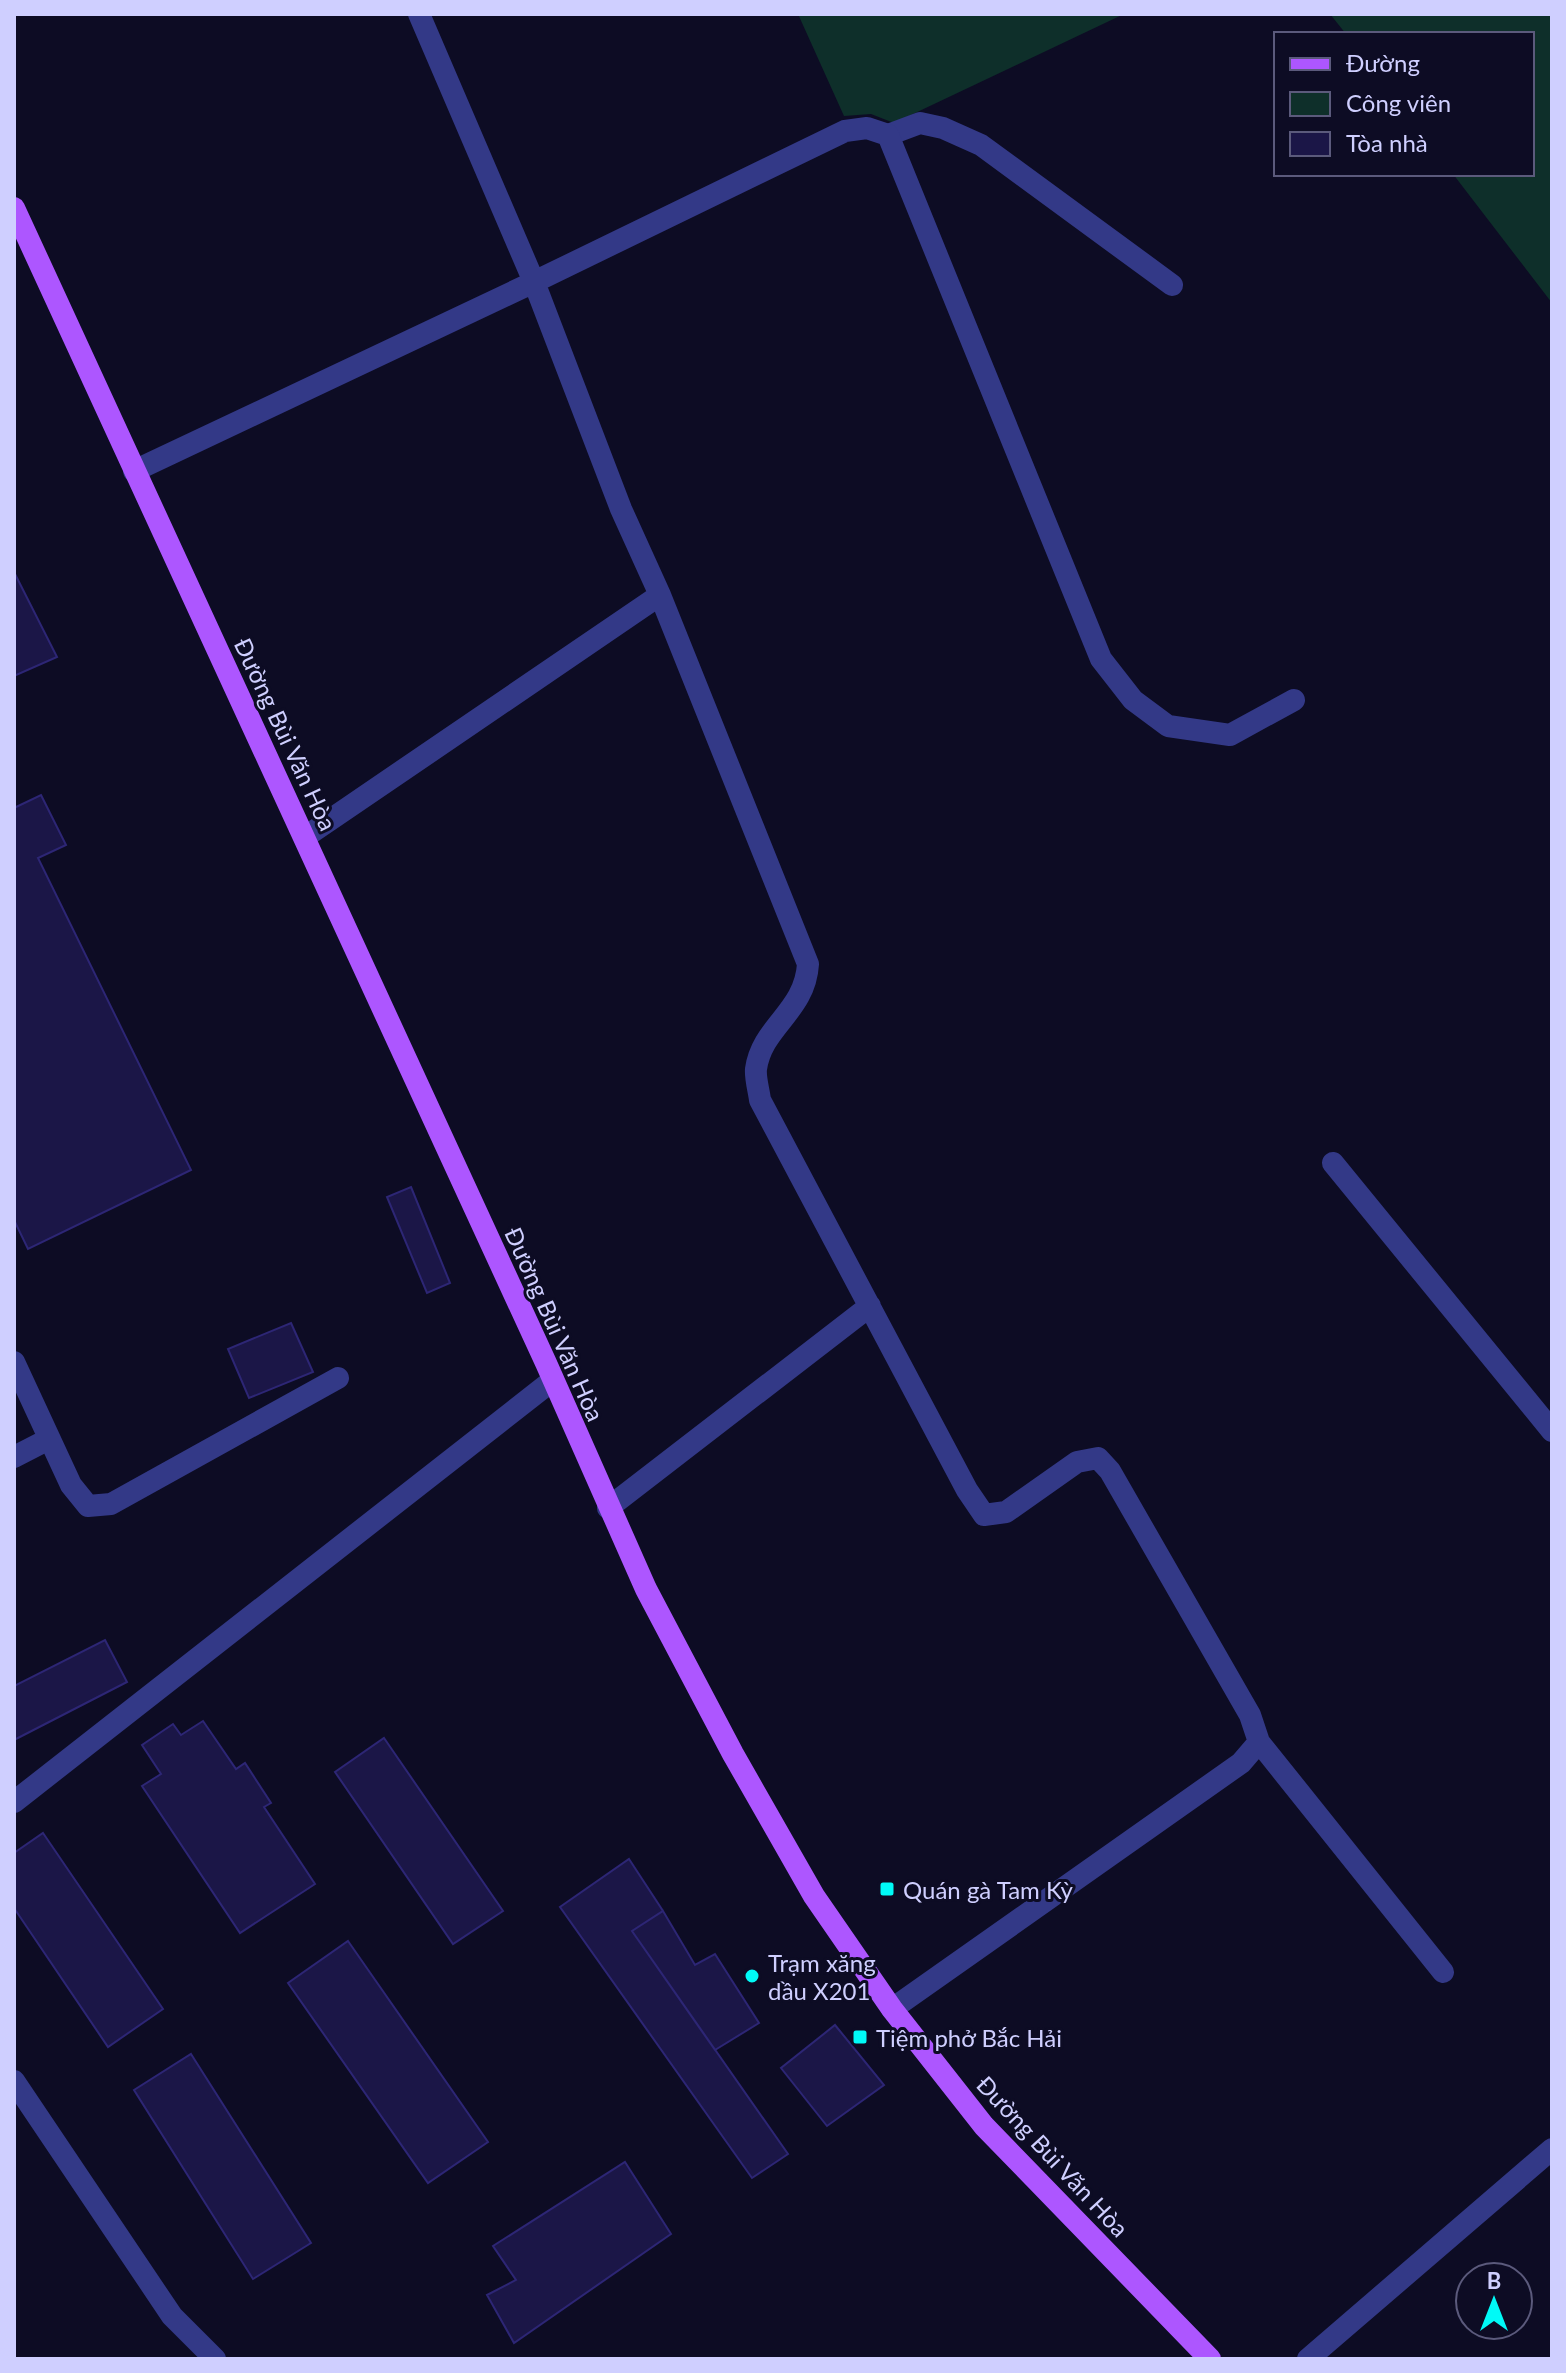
<svg xmlns="http://www.w3.org/2000/svg" width="1566" height="2373" font-family="Lato,sans-serif">
  <style>
    .green { fill: #0e2f2a }
    .building { fill: #1b1647; stroke: #2d2675; stroke-width: 2 }
    .lines { fill: none; stroke-linecap: round; stroke-linejoin: round }
    .service { stroke: #333987; stroke-width: 22 }
    .minor { stroke: #333987; stroke-width: 22 }
    .primary { stroke: #ad56ff; stroke-width: 22 }
    .poi-dot { fill: #00faf7; stroke: #0d0c24; stroke-width: 3 }
    .labels { text-anchor: middle; dominant-baseline: central; stroke-width: 6; stroke-linejoin: round; paint-order: stroke }
    .street-label { font-size: 24px; fill: #cfcfff; stroke: #0d0c24 }
    .poi-label { font-size: 24px; fill: #cfcfff; stroke: #0d0c24; text-anchor: start }
  </style>
  <rect width="100%" height="100%" fill="#0d0c24"/>
  <path class="green" d="M798,14H1124L894,123L871,114L844,116Z
    M1330,14H1552V303L1453,174H1532V34H1346Z"/>
  <path class="building" d="M14,572L57,657L14,676Z
    M41,795L66,845L38,858L191,1170L28,1249L14,1220V808Z
    M411,1187L450,1283L427,1293L387,1197Z
    M291,1323L313,1372L249,1398L228,1349Z
    M105,1640L127,1682L14,1740V1686Z
    M203,1721L236,1769L245,1763L271,1803L264,1807L315,1884L240,1933L142,1786L161,1774L142,1745L173,1724L181,1735Z
    M384,1738L503,1911L453,1944L335,1772Z
    M43,1833L163,2009L108,2047L14,1908V1853Z
    M629,1859L663,1911L632,1931L788,2154L752,2178L560,1907Z
    M663,1911L695,1965L715,1954L759,2023L715,2050L632,1931Z
    M348,1941L488,2142L428,2183L288,1983Z
    M835,2025L884,2085L827,2126L781,2068Z
    M191,2054L311,2243L253,2279L134,2090Z
    M625,2162L671,2234L514,2343L487,2295L516,2280L493,2246Z"/>
  <g class="lines">
    <path class="service" d="M888,135L920,123L943,128L981,145L1172,285
      M1333,1163L1552,1431
      M1308,2359L1552,2149"/>
    <path class="minor" d="M419,14L534,282L621,509L660,595L808,964C805,1012 762,1026 756,1069C755,1078 759,1091 760,1100L967,1490L984,1515L1006,1512L1077,1462L1098,1458L1110,1471L1250,1715L1259,1742L1241,1763L892,2009
      M134,471L534,282L845,131L867,128L888,135L1101,659L1133,700L1168,726L1230,735L1294,700
      M305,837L660,595
      M14,1362L71,1485L88,1506L111,1504L338,1378
      M14,1457L49,1439
      M608,1508L870,1306
      M1259,1742L1443,1972
      M14,1802L553,1380
      M14,2081L172,2316L215,2359"/>
    <path class="primary" d="M14,208L546,1363L646,1589L733,1754L814,1896L892,2009L984,2126L1210,2359"/>
  </g>
  <g class="poi-dot">
    <rect x="879" y="1881" width="16" height="16" rx="4"/>
    <circle cx="752" cy="1976" r="8"/>
    <rect x="852" y="2029" width="16" height="16" rx="4"/>
  </g>
  <g class="labels">
    <g class="street-label">
      <text transform="translate(286 734) rotate(65)">Đường Bùi Văn Hòa</text>
      <text transform="translate(555 1324) rotate(66)">Đường Bùi Văn Hòa</text>
      <text transform="translate(1053 2156) rotate(47)">Đường Bùi Văn Hòa</text>
    </g>
    <g class="poi-label">
      <text x="903" y="1889">Quán gà Tam Kỳ</text>
      <text x="768" y="1962">Trạm xăng<tspan x="768" dy="28">dầu X201</tspan></text>
      <text x="876" y="2037">Tiệm phở Bắc Hải</text>
    </g>
  </g>
  <rect width="1566" height="2373" fill="none" stroke="#cfcfff" stroke-width="32"/>
  <rect x="1274" y="32" width="260" height="144" fill="#0d0c24" stroke="#5b5a7c" stroke-width="2"/>
  <rect x="1290" y="58" width="40" height="12" fill="#ad56ff" stroke="#5b5a7c" stroke-width="2"/>
  <text x="1346" y="72" font-size="24" fill="#cfcfff">Đường</text>
  <rect x="1290" y="92" width="40" height="24" fill="#0e2f2a" stroke="#5b5a7c" stroke-width="2"/>
  <text x="1346" y="112" font-size="24" fill="#cfcfff">Công viên</text>
  <rect x="1290" y="132" width="40" height="24" fill="#1b1647" stroke="#5b5a7c" stroke-width="2"/>
  <text x="1346" y="152" font-size="24" fill="#cfcfff">Tòa nhà</text>
  <g transform="translate(1494 2301)"><circle r="38" fill="#0d0c24" stroke="#5b5a7c" stroke-width="2"/>
  <path d="M0-6L14 30L0 20L-14 30Z" fill="#00faf7"/>
  <text y="-12" font-size="22" font-weight="bold" text-anchor="middle" fill="#cfcfff">B</text>
  </g>
</svg>
